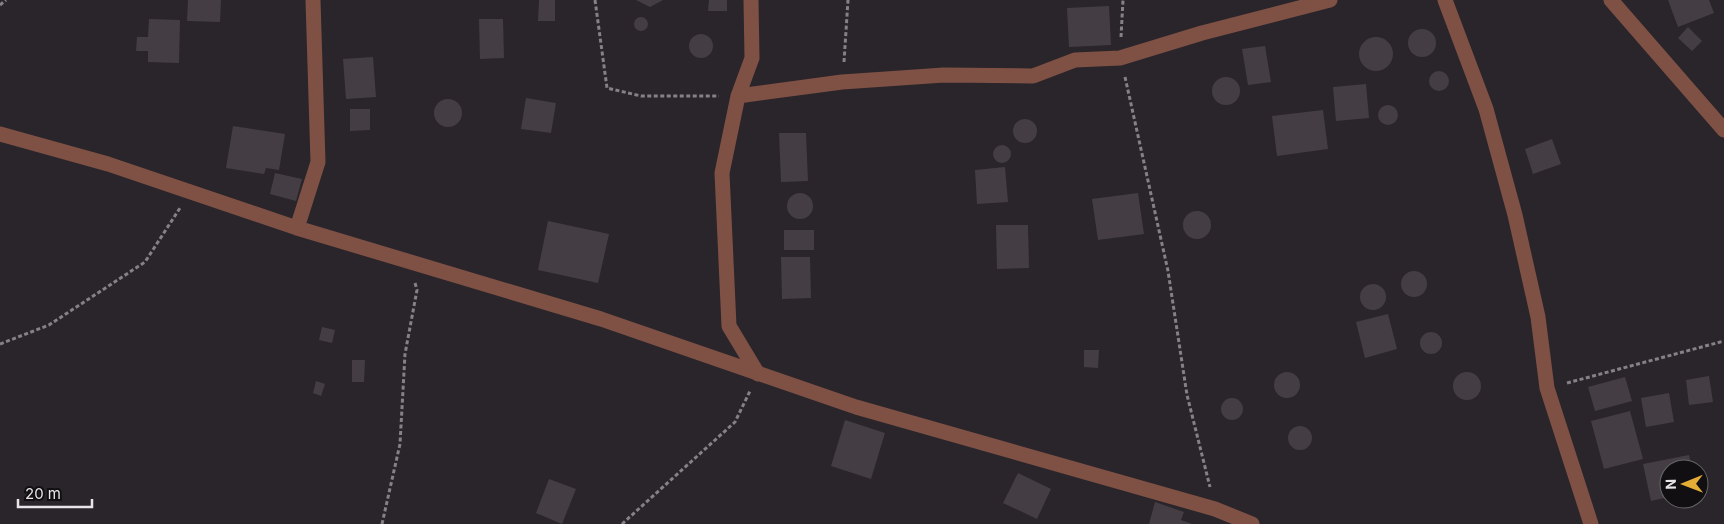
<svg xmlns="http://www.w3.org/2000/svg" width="1724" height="524" font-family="Inter,sans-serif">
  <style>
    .building { fill: #443e44 }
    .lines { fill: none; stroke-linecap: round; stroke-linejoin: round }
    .path { stroke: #858185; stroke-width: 3; stroke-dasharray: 4 2.5; stroke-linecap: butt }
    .street { stroke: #7f5145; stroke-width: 15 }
  </style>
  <rect width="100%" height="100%" fill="#2a252a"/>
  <path class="building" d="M188,0H221L220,22L187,21Z
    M539,0H555V21H538Z
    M636,0H663L650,7Z
    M709,0H727V11H708Z
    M1668,0H1709L1714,13L1678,27Z
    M1109,6L1111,45L1069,47L1067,8Z
    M634 24a7 7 0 1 1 14 0a7 7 0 1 1-14 0Z
    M149,19L180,20L179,63L148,62V51H136L137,37H148Z
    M479,19H503L504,58L480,59Z
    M1688,27L1702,41L1692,51L1678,38Z
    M1408 43a14 14 0 1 1 28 0a14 14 0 1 1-28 0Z
    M689 46a12 12 0 1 1 24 0a12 12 0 1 1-24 0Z
    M1359 54a17 17 0 1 1 34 0a17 17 0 1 1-34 0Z
    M1265,46L1271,82L1248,85L1242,49Z
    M373,57L376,97L346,99L343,59Z
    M1429 81a10 10 0 1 1 20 0a10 10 0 1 1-20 0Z
    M1212 91a14 14 0 1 1 28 0a14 14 0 1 1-28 0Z
    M1366,84L1369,118L1336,121L1333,87Z
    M526,98L556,103L551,133L521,129Z
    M434 113a14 14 0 1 1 28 0a14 14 0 1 1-28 0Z
    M1378 115a10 10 0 1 1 20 0a10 10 0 1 1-20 0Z
    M350,109H370V130L350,131Z
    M1323,110L1328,149L1277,156L1272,116Z
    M1013 131a12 12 0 1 1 24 0a12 12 0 1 1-24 0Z
    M233,126L285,134L279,170L266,168L264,174L226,168Z
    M779,133H806L808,181L781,182Z
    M1552,139L1561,164L1533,174L1525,149Z
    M993 154a9 9 0 1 1 18 0a9 9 0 1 1-18 0Z
    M1005,167L1008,202L977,204L975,170Z
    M275,173L302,179L296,201L270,194Z
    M787 206a13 13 0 1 1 26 0a13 13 0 1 1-26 0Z
    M1138,193L1144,234L1098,240L1092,199Z
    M1183 225a14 14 0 1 1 28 0a14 14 0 1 1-28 0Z
    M548,221L609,234L598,283L538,270Z
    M996,225H1028L1029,268L997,269Z
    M784,230H814V250H784Z
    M781,257H810L811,298L782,299Z
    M1401 284a13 13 0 1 1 26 0a13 13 0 1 1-26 0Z
    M1360 297a13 13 0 1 1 26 0a13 13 0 1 1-26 0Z
    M1388,314L1397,349L1365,358L1356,322Z
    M322,327L335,330L332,343L319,340Z
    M1420 343a11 11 0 1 1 22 0a11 11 0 1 1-22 0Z
    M1084,350H1099L1098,368L1084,367Z
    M352,360H365L364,382H352Z
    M1453 386a14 14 0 1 1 28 0a14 14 0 1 1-28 0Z
    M1274 385a13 13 0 1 1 26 0a13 13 0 1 1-26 0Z
    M1709,376L1713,402L1689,405L1686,380Z
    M1625,377L1632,401L1595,411L1588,387Z
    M316,381L325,384L321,396L313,393Z
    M1669,393L1674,422L1646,427L1641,398Z
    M1221 409a11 11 0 1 1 22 0a11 11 0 1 1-22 0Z
    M1630,411L1643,459L1604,469L1591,421Z
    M845,420L885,433L871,479L831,466Z
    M1288 438a12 12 0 1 1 24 0a12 12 0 1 1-24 0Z
    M1689,455L1692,469H1669V497L1651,501L1643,464Z
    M1018,473L1051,489L1037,519L1003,503Z
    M549,479L576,489L562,524L536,513Z
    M1155,502L1184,512L1181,520L1192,524H1149Z"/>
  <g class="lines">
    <path class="path" d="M595,0L607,88L641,96H719
      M0,5L6,0
      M1121,37L1123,0
      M844,62L848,0
      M1125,77L1168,271L1187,395L1210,487
      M0,344L49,325L145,262L180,208
      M1567,383L1724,341
      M382,524L400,444L405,354L417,290L415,283
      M622,524L735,422L750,391"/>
    <path class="street" d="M751,0L752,58L738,96L722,173L729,326L758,374
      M1445,0L1486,109L1515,215L1538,317L1547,388L1591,524
      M1611,0L1724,130
      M738,96L842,82L944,75L1033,76L1075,60L1120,58L1202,33L1330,0
      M0,134L108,164L297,228L601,319L856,407L1215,509L1252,524
      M297,228L318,162L313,0"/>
  </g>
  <g transform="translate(1684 484) rotate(269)"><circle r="24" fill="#110f11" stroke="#676567"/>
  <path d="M0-4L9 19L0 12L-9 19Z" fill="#e4ad35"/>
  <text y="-8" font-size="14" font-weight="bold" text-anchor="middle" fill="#e8e5e8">N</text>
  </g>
  <path d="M18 499v8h74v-8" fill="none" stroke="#e8e5e8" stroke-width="2.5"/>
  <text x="25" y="499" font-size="15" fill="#e8e5e8" stroke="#110f11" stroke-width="4" paint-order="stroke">20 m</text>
</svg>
